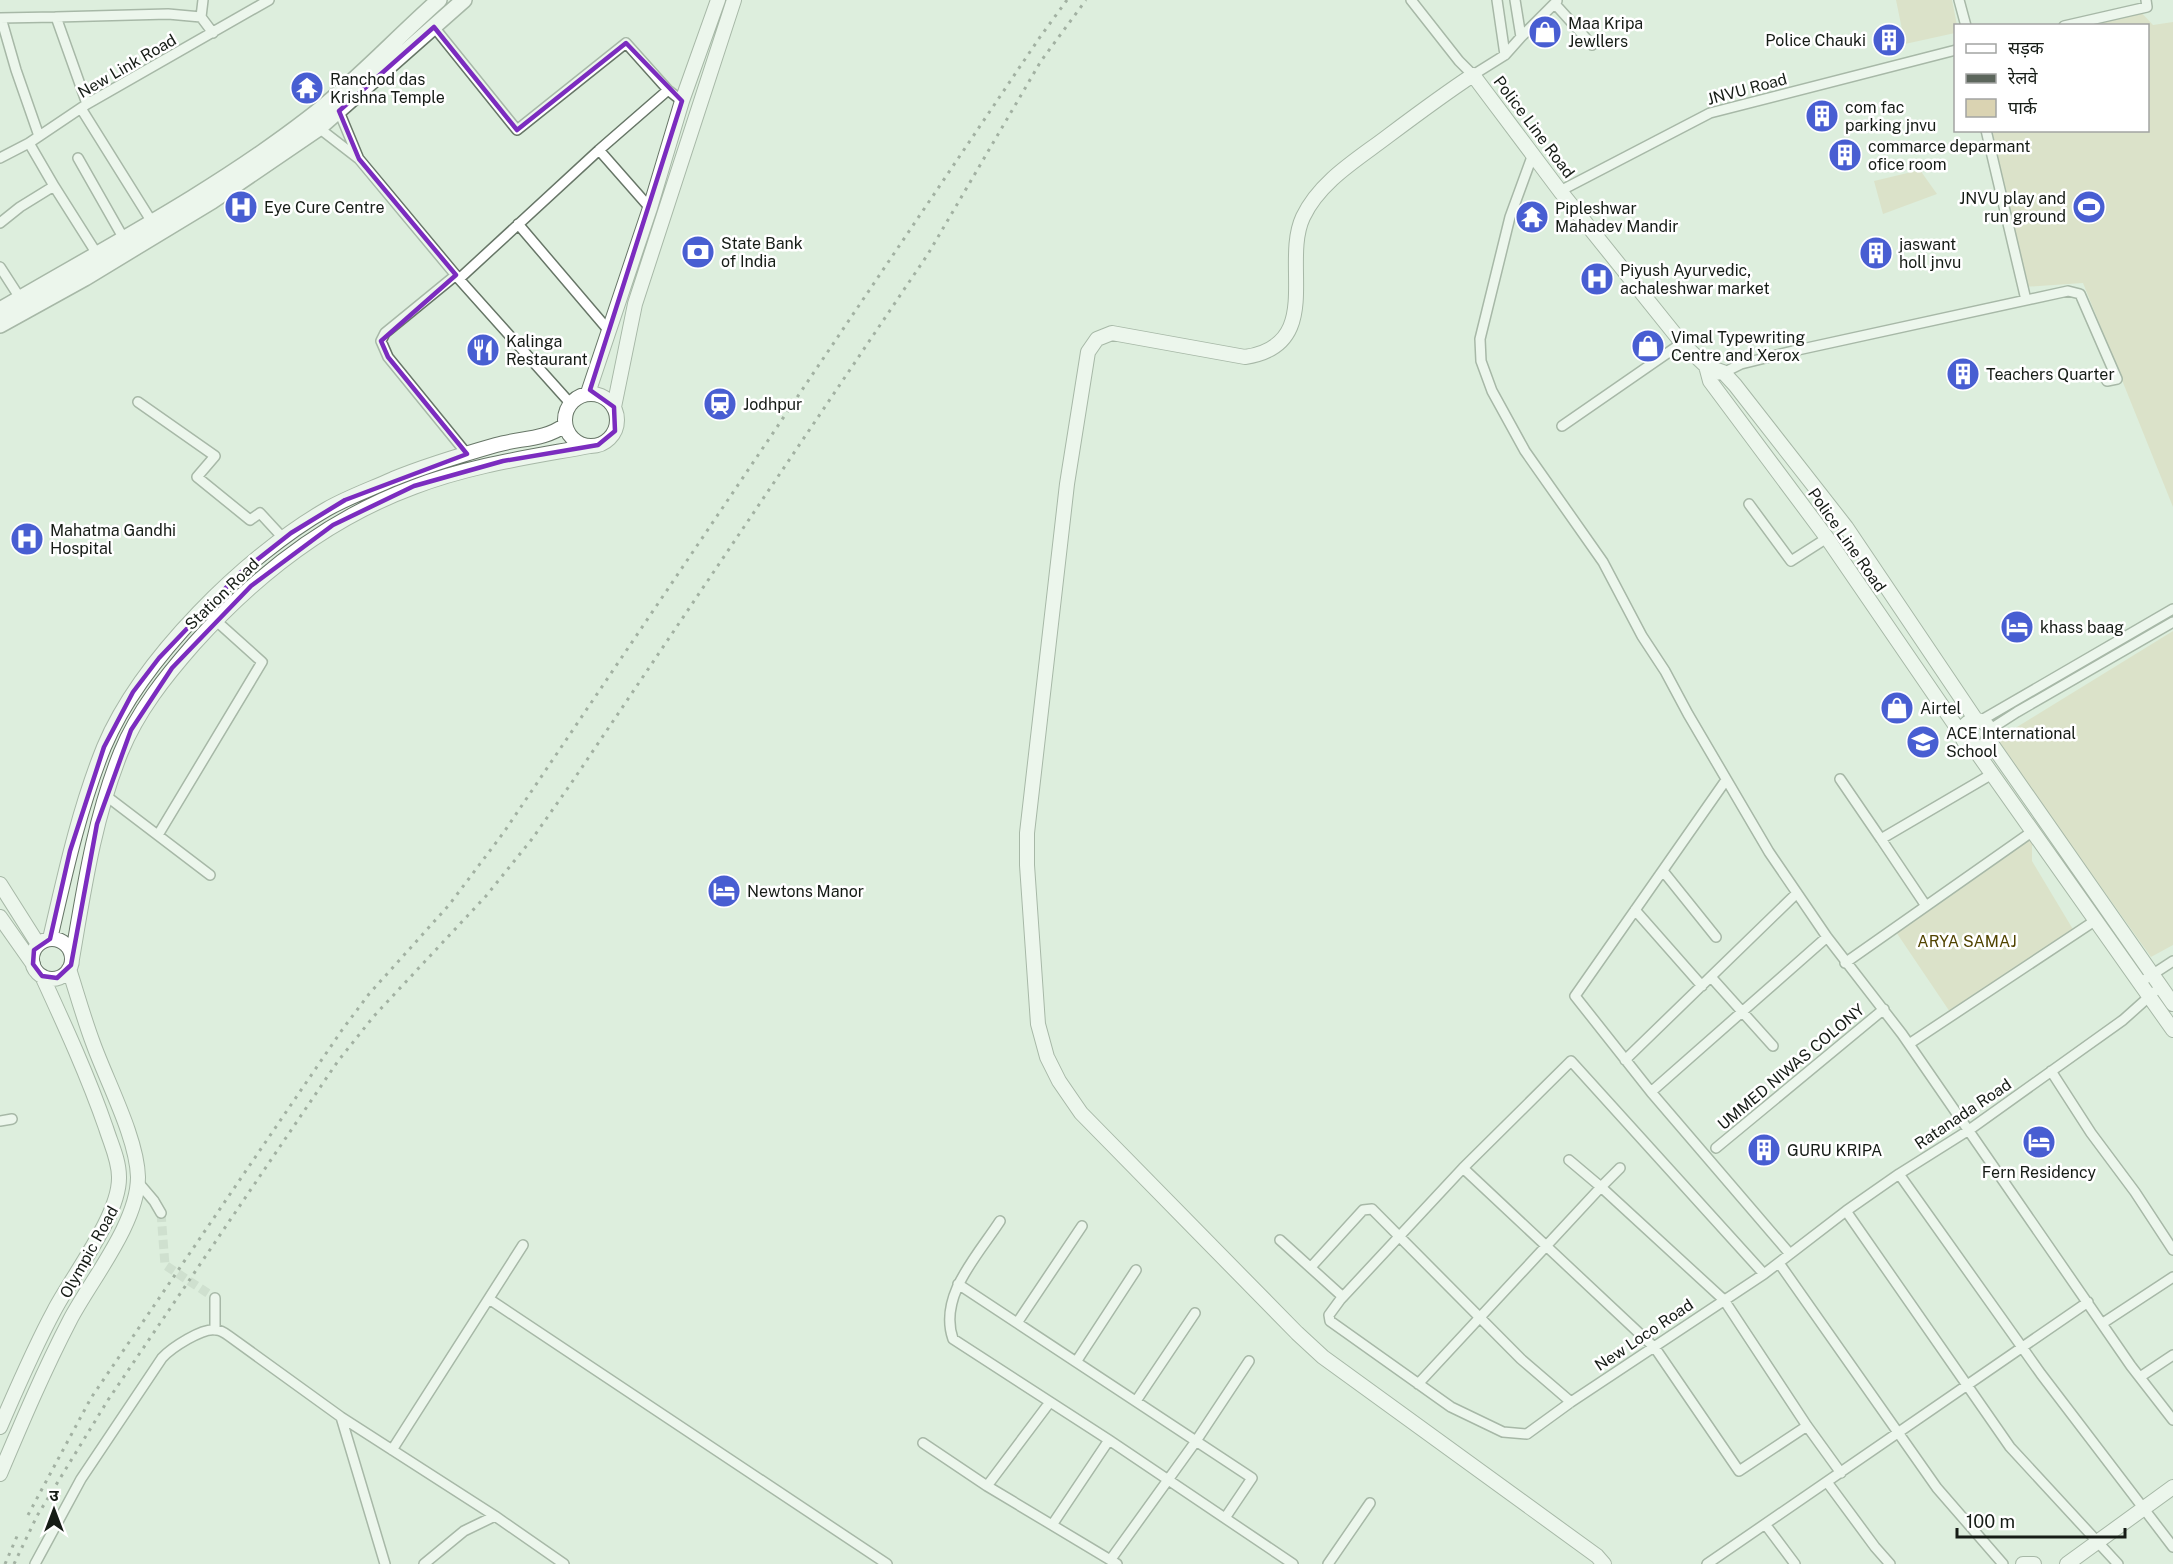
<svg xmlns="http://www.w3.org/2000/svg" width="2173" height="1564" font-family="'Public Sans','Noto Sans Devanagari',sans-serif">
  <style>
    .green { fill: #dad3b2 }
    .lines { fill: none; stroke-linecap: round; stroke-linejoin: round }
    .street-tunnel { stroke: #bfcebf; stroke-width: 9; stroke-dasharray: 9 4.5; stroke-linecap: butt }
    .street-casing { stroke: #677667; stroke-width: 12 }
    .secondary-casing { stroke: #677667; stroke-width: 16 }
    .primary-casing { stroke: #677667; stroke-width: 18 }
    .street { stroke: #fff; stroke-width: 9 }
    .secondary { stroke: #fff; stroke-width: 14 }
    .primary { stroke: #fff; stroke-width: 15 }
    .rail { stroke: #5c665c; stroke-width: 3; stroke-dasharray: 3 6; stroke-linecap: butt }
    .marked { fill: none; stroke: #7b2cbf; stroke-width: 4.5; stroke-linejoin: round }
    .labels { text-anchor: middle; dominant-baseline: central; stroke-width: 5; stroke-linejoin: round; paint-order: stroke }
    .poi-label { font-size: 16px; fill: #161c16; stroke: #fff; text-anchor: start }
    .street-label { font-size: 16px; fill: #161c16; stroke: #fff }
    .park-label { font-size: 16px; fill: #514400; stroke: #fff }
  </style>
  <rect width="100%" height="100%" fill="#ded"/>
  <path class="green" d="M1896,0H1952L1957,25L1955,33L1905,44Z
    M2138,9L2153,25L2173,22V507L2083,283L2023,287L1989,131L2148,130V26L2064,25Z
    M1920,170L1937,194L1883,214L1874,181Z
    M2173,631V945L2151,957L1996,740Z
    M2032,834V861L2074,931L1952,1015L1894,929Z"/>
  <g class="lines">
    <path class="street-tunnel" d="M161,1213L165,1265L215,1298"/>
    <defs>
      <path id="street" d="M1411,0L1459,61L1473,75L1505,55L1521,37L1515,0
        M1497,0L1505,55
        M1959,0L1966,26
        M1555,4L1592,45
        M201,17L203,0
        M0,18L56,17
        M1,18L16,70L39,136
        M2064,26L2147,7L2146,0
        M434,27L517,130L626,43L668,90L682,101
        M1521,37L1557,1
        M87,104L56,17L168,14L201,17L213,33
        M338,109L358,157
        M82,110L152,222
        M315,125L359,159L459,279L570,403
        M1986,130L2026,300
        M29,143L54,186
        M599,150L650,208
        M1533,154L1510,217L1480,339L1481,361L1492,391L1525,451L1603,562L1642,636L1665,671L1688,714L1769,852L1827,937L1902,1034L2131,1366L2173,1420
        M0,158L29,143L87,104L269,0
        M78,158L124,239
        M1560,191L1710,113L1956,50
        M0,223L20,207L54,186L97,254
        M518,224L610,332
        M0,267L20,298
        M456,275L385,333L381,341L388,357L467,454
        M459,279L599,150L668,90
        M1719,375L1741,364L1793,351L2068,291L2080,294L2117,379L2107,381
        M138,402L215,456L197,477L250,520L260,513L284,539
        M1562,426L1682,343
        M1749,504L1791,561L1827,538
        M1980,721L2173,609
        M1989,730L2017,712L2173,622
        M1840,779L1881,839
        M1726,780L1575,996L1651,1092L1790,1254
        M105,795L210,875
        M158,835L262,662L203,609
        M1663,871L1716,937
        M1926,906L1881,839L1992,774
        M1635,910L1702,986
        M1845,963L2033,831
        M1711,977L1773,1046
        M2141,982L2173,961
        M1909,1044L2096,920
        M1625,1060L1797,893
        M2051,1071L2091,1133L2135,1192L2173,1250
        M1651,1092L1827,937
        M0,1121L12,1119
        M1716,1148L1884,1009
        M1569,1160L1601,1187L1620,1168
        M1463,1168L1655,1348L1739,1471L1807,1426
        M1899,1174L2041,1374L2173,1547
        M137,1181L154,1201L161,1213
        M1846,1211L2010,1447L2118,1564
        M1000,1221C978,1255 938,1296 953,1339L1109,1440L1293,1564
        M1280,1240L1343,1297
        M1779,1263L1937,1488L2003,1564
        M1311,1267L1363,1210L1372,1209L1521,1359L1571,1402
        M1764,1274L1571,1061L1463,1168L1340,1300L1329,1315L1330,1321L1451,1407L1503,1432L1527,1434L1571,1402L1764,1274L1846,1211L1899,1174L1969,1130L2123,1020L2161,986
        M958,1284L1252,1478L1225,1518
        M215,1298V1329
        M489,1299L887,1564
        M1017,1323L1082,1226
        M2103,1323L2173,1277
        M1076,1362L1136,1270
        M2140,1377L2173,1355
        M1418,1384L1601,1187L1724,1300L1807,1426L1841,1473
        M1136,1401L1195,1313
        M341,1417L385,1564
        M923,1443L987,1486L1117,1564
        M392,1450L523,1245
        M1827,1482L1875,1547L1890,1564
        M987,1486L1050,1402
        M1765,1524L1795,1564
        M1052,1525L1109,1440
        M1111,1559L1196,1441L1249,1361
        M35,1564L81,1479L162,1358C171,1348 203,1327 216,1330C221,1330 225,1333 229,1336L341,1417L495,1516L564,1564
        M424,1564L464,1531L495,1516
        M1328,1564L1370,1503
        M1707,1564L2088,1302"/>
      <path id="secondary" d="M1706,366L1710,381L1827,538L1962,735
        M588,393L650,208L682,101L718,0
        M565 420a26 26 0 1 1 52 0a26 26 0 1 1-52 0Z
        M614,407L635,304L734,0
        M1962 734a14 14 0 1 1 28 0a14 14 0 1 1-28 0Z
        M1988,739L2173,1004
        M1973,747L2173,1030
        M0,884L38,944
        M0,917L33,964
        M50,939C65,874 79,809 104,747C141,659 245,556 327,509C348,497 371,489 393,479C427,465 461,455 496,445C520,438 545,440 565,425
        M32 959a20 20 0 1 1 40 0a20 20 0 1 1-40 0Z
        M72,959C84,889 94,819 121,752C138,711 165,677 194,644C255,576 327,519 414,487C471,465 531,457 590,446
        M0,1427C17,1388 34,1348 54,1311C72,1276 120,1215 119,1177C119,1160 111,1144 106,1128C88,1076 65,1026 42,976
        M0,1474C22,1422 44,1370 70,1320C91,1280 138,1223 138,1177C137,1138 107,1082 93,1043C84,1019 77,994 69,969
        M1604,1564L1597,1556L1323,1357L1297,1333L1081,1113L1059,1081L1047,1057L1038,1024L1027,865V833L1067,484L1088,352L1097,339L1112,333L1245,357C1325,345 1281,264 1303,217C1320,181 1358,159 1388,136C1416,115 1444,94 1473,75L1560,191L1682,343L1706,366L1723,372L1735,385L1846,527L1976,720
        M2023,1564H2034
        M2067,1564L2173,1487"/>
      <path id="primary" d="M0,310C104,249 212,193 308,119C355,83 395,39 439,0
        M0,325L85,278L212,201L319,128L464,0"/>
    </defs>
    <use href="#street" class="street-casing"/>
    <use href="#secondary" class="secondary-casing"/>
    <use href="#primary" class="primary-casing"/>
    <use href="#street" class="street"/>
    <use href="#secondary" class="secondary"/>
    <use href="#primary" class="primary"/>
    <path class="rail" d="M28,1515L91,1398L342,1030L369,994L449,905L504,832L1040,37L1067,0
      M5,1564L18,1534
      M14,1564L37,1516L108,1400L338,1061L374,1016L486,896L532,839L570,785L928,254L1041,61L1086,0"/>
  </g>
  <path d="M0 0H2173V1564H0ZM434,27L517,130L626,43L682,101L590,390L614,407L615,431L598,445L503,461L414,486L333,525L251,586L172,668L131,730L97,824L71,965L57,978L42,976L33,964L34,950L50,939L70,851L104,747L133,692L159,658L240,573L291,533L345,500L467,454L388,357L381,341L456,275L359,159L339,111Z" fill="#ded" fill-opacity=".55" fill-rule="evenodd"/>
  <path class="marked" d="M434,27L517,130L626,43L682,101L590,390L614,407L615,431L598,445L503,461L414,486L333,525L251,586L172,668L131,730L97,824L71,965L57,978L42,976L33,964L34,950L50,939L70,851L104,747L133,692L159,658L240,573L291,533L345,500L467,454L388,357L381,341L456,275L359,159L339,111Z"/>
  <defs>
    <symbol id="shop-disc" viewBox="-11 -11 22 22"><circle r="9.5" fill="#485ed2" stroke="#fff"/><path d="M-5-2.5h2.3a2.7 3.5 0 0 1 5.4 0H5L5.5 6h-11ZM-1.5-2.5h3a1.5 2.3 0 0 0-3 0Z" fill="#fff"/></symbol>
    <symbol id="building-disc" viewBox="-11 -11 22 22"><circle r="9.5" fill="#485ed2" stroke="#fff"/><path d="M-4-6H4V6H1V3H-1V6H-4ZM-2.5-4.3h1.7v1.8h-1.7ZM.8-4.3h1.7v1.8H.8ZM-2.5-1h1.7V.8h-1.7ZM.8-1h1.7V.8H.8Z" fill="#fff"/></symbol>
    <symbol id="temple-disc" viewBox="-11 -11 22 22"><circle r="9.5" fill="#485ed2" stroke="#fff"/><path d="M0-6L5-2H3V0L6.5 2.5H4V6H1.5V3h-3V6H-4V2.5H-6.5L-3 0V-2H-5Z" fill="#fff"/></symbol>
    <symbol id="hospital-disc" viewBox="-11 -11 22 22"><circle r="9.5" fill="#485ed2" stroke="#fff"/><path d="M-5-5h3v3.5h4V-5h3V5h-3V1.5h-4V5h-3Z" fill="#fff"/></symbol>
    <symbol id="stadium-disc" viewBox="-11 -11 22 22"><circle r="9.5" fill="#485ed2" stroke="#fff"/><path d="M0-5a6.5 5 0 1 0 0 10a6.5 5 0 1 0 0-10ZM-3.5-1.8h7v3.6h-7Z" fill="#fff"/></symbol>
    <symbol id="bank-disc" viewBox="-11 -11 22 22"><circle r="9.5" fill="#485ed2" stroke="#fff"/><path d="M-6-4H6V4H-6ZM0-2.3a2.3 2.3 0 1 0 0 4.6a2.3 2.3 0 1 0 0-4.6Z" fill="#fff"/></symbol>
    <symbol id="restaurant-disc" viewBox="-11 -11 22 22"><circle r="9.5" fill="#485ed2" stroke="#fff"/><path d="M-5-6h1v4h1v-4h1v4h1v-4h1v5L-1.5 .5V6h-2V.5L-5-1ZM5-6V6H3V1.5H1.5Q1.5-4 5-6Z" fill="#fff"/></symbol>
    <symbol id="station-disc" viewBox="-11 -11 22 22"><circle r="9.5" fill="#485ed2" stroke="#fff"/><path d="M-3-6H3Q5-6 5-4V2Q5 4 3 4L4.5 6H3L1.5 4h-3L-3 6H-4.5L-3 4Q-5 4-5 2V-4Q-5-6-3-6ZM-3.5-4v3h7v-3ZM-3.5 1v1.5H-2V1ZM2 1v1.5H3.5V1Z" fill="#fff"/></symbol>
    <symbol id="hotel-disc" viewBox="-11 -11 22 22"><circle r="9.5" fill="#485ed2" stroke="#fff"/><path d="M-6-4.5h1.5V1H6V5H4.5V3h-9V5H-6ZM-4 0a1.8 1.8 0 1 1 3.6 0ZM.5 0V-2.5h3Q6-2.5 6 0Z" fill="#fff"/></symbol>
    <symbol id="school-disc" viewBox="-11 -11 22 22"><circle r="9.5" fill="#485ed2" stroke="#fff"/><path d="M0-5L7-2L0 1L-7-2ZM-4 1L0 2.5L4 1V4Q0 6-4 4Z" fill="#fff"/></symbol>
  </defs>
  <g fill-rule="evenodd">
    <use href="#shop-disc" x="1526" y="13" width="38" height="38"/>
    <use href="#building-disc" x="1870" y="21" width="38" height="38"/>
    <use href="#temple-disc" x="288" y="69" width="38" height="38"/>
    <use href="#building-disc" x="1803" y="97" width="38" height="38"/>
    <use href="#building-disc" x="1826" y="136" width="38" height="38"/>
    <use href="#hospital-disc" x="222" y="188" width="38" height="38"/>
    <use href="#stadium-disc" x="2070" y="188" width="38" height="38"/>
    <use href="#temple-disc" x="1513" y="198" width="38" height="38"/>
    <use href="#bank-disc" x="679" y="233" width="38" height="38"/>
    <use href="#building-disc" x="1857" y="234" width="38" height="38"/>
    <use href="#hospital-disc" x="1578" y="260" width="38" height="38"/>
    <use href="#shop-disc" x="1629" y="327" width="38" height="38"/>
    <use href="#restaurant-disc" x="464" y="331" width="38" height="38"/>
    <use href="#building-disc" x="1944" y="355" width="38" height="38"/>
    <use href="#station-disc" x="701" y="385" width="38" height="38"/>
    <use href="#hospital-disc" x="8" y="520" width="38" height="38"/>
    <use href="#hotel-disc" x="1998" y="608" width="38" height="38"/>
    <use href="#shop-disc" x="1878" y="689" width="38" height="38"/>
    <use href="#school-disc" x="1904" y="723" width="38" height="38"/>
    <use href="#hotel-disc" x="705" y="872" width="38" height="38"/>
    <use href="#hotel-disc" x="2020" y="1123" width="38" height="38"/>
    <use href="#building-disc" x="1745" y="1131" width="38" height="38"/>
  </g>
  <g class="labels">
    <g class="poi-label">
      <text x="1568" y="23">Maa Kripa<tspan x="1568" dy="18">Jewllers</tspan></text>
      <text x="1866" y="40" text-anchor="end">Police Chauki</text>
      <text x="330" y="79">Ranchod das<tspan x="330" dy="18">Krishna Temple</tspan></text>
      <text x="1845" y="107">com fac<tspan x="1845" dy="18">parking jnvu</tspan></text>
      <text x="1868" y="146">commarce deparmant<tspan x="1868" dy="18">ofice room</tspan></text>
      <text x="2066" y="198" text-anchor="end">JNVU play and<tspan x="2066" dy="18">run ground</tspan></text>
      <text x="264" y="207">Eye Cure Centre</text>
      <text x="1555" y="208">Pipleshwar<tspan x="1555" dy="18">Mahadev Mandir</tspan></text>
      <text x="721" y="243">State Bank<tspan x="721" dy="18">of India</tspan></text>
      <text x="1899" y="244">jaswant<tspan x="1899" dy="18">holl jnvu</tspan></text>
      <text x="1620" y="270">Piyush Ayurvedic,<tspan x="1620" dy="18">achaleshwar market</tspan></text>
      <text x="1671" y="337">Vimal Typewriting<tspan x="1671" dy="18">Centre and Xerox</tspan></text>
      <text x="506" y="341">Kalinga<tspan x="506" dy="18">Restaurant</tspan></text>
      <text x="1986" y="374">Teachers Quarter</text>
      <text x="743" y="404">Jodhpur</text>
      <text x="50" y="530">Mahatma Gandhi<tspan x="50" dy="18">Hospital</tspan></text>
      <text x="2040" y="627">khass baag</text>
      <text x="1920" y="708">Airtel</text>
      <text x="1946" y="733">ACE International<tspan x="1946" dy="18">School</tspan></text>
      <text x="747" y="891">Newtons Manor</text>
      <text x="1787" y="1150">GURU KRIPA</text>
      <text x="2039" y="1172" text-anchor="middle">Fern Residency</text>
    </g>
    <g class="street-label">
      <text transform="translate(127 66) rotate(-30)">New Link Road</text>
      <text transform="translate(1747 89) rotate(-15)">JNVU Road</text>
      <text transform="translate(1534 127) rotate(53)">Police Line Road</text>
      <text transform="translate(1847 540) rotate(55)">Police Line Road</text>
      <text transform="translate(222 594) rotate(-44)">Station Road</text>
      <text transform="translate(1791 1067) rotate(-40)">UMMED NIWAS COLONY</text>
      <text transform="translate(1963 1114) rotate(-34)">Ratanada Road</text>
      <text transform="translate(89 1252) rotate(-61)">Olympic Road</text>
      <text transform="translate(1644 1335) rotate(-34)">New Loco Road</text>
    </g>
    <g class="park-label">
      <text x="1967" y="941">ARYA SAMAJ</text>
    </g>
  </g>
  <rect x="1954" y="24" width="195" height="108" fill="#ffffff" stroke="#a2a4a2" stroke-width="1.5"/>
  <rect x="1966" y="44" width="30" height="9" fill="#ffffff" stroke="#a2a4a2" stroke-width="1.5"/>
  <text x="2008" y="54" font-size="18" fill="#161c16">सड़क</text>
  <rect x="1966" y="74" width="30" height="9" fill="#5c665c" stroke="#a2a4a2" stroke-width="1.5"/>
  <text x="2008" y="84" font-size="18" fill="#161c16">रेलवे</text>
  <rect x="1966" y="99" width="30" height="18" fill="#dad3b2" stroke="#a2a4a2" stroke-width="1.5"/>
  <text x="2008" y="114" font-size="18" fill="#161c16">पार्क</text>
  <g transform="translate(54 1510)" stroke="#ffffff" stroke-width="4.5" paint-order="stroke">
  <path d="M0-4.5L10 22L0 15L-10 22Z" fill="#161c16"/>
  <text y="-9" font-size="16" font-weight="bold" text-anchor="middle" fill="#161c16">उ</text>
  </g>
  <path d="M1957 1528v9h168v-9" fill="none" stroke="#161c16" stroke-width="3"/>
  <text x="1966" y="1528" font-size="18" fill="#161c16" stroke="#ffffff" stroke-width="4.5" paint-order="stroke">100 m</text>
</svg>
